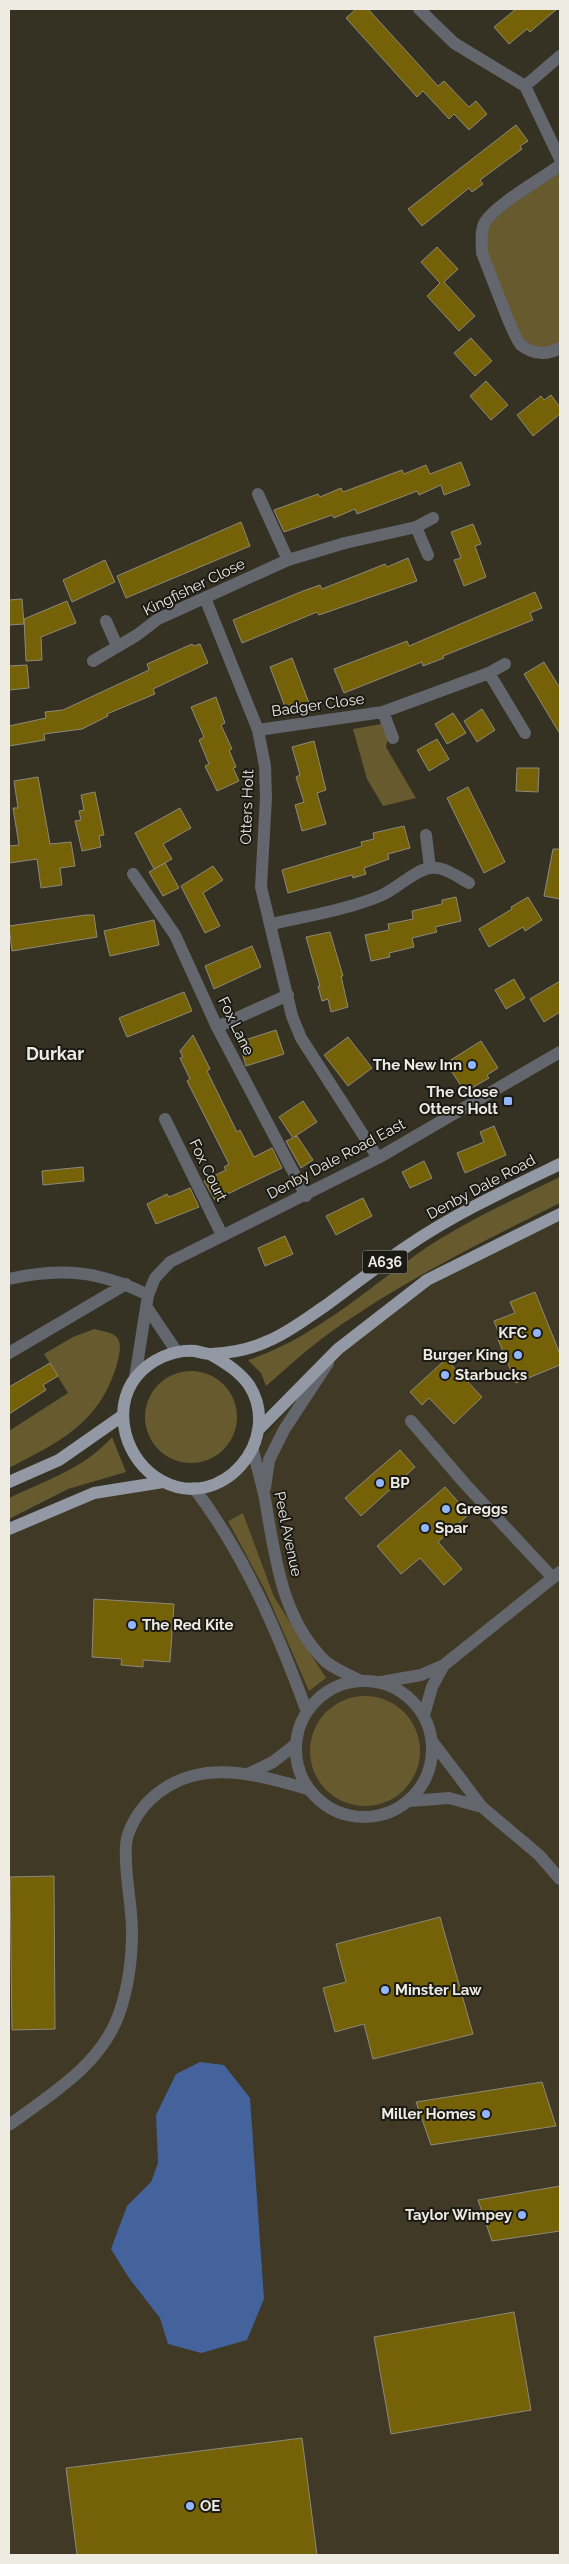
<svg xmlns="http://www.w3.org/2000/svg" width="569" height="2564" font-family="Raleway,sans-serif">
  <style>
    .built { fill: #3f3925 }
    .green { fill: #665a2e }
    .water { fill: #44639c }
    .building { fill: #746108; stroke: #8d897a }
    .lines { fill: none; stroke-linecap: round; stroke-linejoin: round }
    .minor { stroke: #63666c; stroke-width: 12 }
    .major { stroke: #9299a5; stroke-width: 12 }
    .poi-dot { fill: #92b7fd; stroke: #1b1a14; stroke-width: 2 }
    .labels { text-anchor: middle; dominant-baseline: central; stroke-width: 4; stroke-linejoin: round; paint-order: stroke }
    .shield { fill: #1b1a14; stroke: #afaca5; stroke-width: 1 }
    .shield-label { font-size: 14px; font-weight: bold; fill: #eeebe3 }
    .street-label { font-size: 15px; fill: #eeebe3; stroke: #1b1a14 }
    .poi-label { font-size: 15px; font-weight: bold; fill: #eeebe3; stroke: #1b1a14; text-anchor: start }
    .quarter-label { font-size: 18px; font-weight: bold; fill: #eeebe3; stroke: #1b1a14 }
  </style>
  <rect width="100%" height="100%" fill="#353224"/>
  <path class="built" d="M560,1214V2555H9V1529L94,1493L163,1482L212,1486L253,1451L338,1349L427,1280Z"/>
  <path class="green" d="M560,165V348L552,353L520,345L482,238L484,223Z
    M387,723L390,730L386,747L416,798L383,806L367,779L353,729Z
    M560,1177V1203C481,1242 403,1281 331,1332C308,1348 287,1368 266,1386L261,1373L248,1360C319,1337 376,1280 438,1240C477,1216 519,1197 560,1177Z
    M94,1329C116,1334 124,1335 118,1360C102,1422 61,1441 9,1468V1431L68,1393L44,1354L73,1337Z
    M145 1417a46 46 0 1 1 92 0a46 46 0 1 1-92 0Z
    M112,1437L126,1472L68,1489L9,1519V1498C46,1480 84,1469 112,1437Z
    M243,1513L274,1597L326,1678L309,1691L266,1592L228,1521Z
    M310 1751a55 55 0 1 1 110 0a55 55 0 1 1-110 0Z"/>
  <path class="water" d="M200,2062L224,2065L250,2098L264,2299L247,2340L201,2353L168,2344L160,2318L129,2278L111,2249L127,2206L151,2182L158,2163L156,2115L176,2074Z"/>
  <path class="building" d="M356,9H368L438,86L444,81L469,107L476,101L487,114L469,130L454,114L449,119L423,91L417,97L346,18Z
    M516,9H557L530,32L527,29L509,44L494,27Z
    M516,125L528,141L520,146L522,149L480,180L483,184L472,192L469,188L422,226L408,209Z
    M437,247L458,269L444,282L475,316L459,331L427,296L440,283L421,262Z
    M471,338L492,361L475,376L454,353Z
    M486,381L508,405L491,420L470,396Z
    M551,395L560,407V414L533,436L517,415L541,396L544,400Z
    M461,462L470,485L444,495L441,485L419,495L417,491L357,514L355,509L334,518L332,515L284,532L274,510L318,494L320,497L341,488L343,492L402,470L404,474L426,465L430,474Z
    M241,522L250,546L126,598L117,576Z
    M473,524L481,544L475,546L486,577L464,586L454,560L461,558L451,532Z
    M408,558L417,581L319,615L317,612L242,643L233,620L303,591L320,585L322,589L385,564L387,567Z
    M105,560L115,582L72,602L63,580Z
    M535,592L542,608L530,613L533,620L443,656L444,658L423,666L422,662L344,693L334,669L407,641L409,646Z
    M22,599L24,624L9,625V600Z
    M67,601L76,623L41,637L42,660L26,661L24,619Z
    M192,644L194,646L200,644L208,663L153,689L155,694L107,714L108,716L82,729L44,734L45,740L9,746V726L46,718L45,712L63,710L149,670L147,664Z
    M292,658L309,703L287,712L270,667Z
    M544,662L560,688V734L524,674Z
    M27,665L29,688L9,690V666Z
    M216,697L225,723L221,725L232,749L229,750L236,767L233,768L239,781L217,791L205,766L209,764L199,740L204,737L191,707Z
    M482,709L495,730L477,742L464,721Z
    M453,713L466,733L447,744L435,724Z
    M437,739L449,759L429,771L417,750Z
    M314,741L326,790L317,793L326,824L302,831L295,805L304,802L296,777L300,775L292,747Z
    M517,768H539L538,792L516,791Z
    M38,777L50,844L71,842L75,866L60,868L62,885L41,888L37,859L9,863V846L19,845L13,808H18L14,781Z
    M468,787L505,862L484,873L447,798Z
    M95,792L104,835L99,836L101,847L82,851L75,821L81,820L79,811L84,810L81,795Z
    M180,808L191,828L163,844L172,859L154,869L135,833Z
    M404,826L410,848L388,854L389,859L364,868L366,874L353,878L352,875L288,893L282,870L362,846L361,842L374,839L373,833Z
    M553,849H560V899L544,896Z
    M165,863L179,888L163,896L149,872Z
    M213,866L223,880L203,893L220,926L205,933L181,886Z
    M456,897L461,921L435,927L437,932L412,938L414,947L389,953L390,957L371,961L365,935L389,930L388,924L413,919L412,911L442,904V900Z
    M528,897L542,920L525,931L523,927L489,947L479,929L512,909L511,907Z
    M86,915H94L97,937L12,951L9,926Z
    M154,920L159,945L110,956L104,931Z
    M330,932L343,976H341L348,1007L331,1012L328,999L322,1001L318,986H320L306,937Z
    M252,946L261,967L214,989L205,966Z
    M514,979L525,998L506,1009L495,990Z
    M560,981V1012L544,1022L530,999Z
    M184,992L192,1011L127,1037L119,1018Z
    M276,1030L284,1054L246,1066L239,1042Z
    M193,1035L210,1069L207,1071L237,1132L240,1130L254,1157L272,1148L282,1168L215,1200L204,1181L226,1170L224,1167L229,1164L187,1081L190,1079L180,1058L183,1057L180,1051Z
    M348,1037L372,1068L348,1086L324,1055Z
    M481,1041L498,1068L487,1075L489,1078L465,1092L446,1063Z
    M303,1101L317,1122L294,1137L297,1136L313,1160L301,1168L286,1141L293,1138L279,1117Z
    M494,1126L506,1155L465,1173L457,1153L484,1142L480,1132Z
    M424,1161L432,1178L410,1188L402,1172Z
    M83,1167L84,1181L43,1185L42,1171Z
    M190,1188L199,1207L156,1224L147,1204L167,1194L169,1197Z
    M363,1198L372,1216L336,1235L326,1216Z
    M285,1236L293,1254L265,1266L258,1248Z
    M535,1292L560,1354V1365L516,1383L497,1337L500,1336L494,1321L515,1313L510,1302Z
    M446,1359L482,1397L454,1424L429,1398L422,1405L410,1392Z
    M50,1363L58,1376L43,1385L46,1390L9,1414V1387Z
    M400,1450L415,1467L361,1516L345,1498Z
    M445,1487L469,1514L438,1542L462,1569L444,1585L420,1558L401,1574L377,1546Z
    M94,1599L174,1604L170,1662L143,1660V1667L121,1665L122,1659L92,1657Z
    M54,1876L55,2029L12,2030L10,1877Z
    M440,1917L473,2034L373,2059L364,2024L335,2032L323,1988L346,1982L336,1944Z
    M542,2082L556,2126L431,2145L416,2102Z
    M560,2186V2231L492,2241L478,2200Z
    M514,2312L531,2410L391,2434L374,2337Z
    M302,2438L317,2555H77L66,2468Z"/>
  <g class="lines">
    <path class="minor" d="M419,9L454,43L525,86
      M525,86L560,159
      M525,86L560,56
      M560,165C542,179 496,204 485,222C480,230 482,244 482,253C488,267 514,339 521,345C533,355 548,355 560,348
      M258,494L288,560
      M416,527L428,555
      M205,598L258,730L265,766L266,797L261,887L292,1016L301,1038L378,1158
      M106,621L117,646
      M93,661L137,635L158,619L288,560L345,543L416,527L433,518
      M489,673L525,733
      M383,712L393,738
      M258,730L383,712L489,673L505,664
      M426,835L430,868
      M133,874L175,935L217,1027L306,1196
      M271,924C307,916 346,910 380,896C396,890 414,870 430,868C444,866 458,877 469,883
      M217,1027L288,995
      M165,1119L222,1235
      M9,1279C62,1267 100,1271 148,1295
      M148,1309L177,1352
      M9,1353L126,1284
      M135,1378L148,1295L155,1278L170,1262L378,1158L560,1052
      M411,1421L466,1485L553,1578
      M253,1451C257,1467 262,1483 265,1499C275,1555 281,1618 325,1661C334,1669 350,1675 361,1681
      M194,1488C245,1555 278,1633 307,1712
      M265,1488L269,1460L284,1430L328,1363
      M296 1749a68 68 0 1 1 136 0a68 68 0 1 1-136 0Z
      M381,1682L421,1675L444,1665L560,1572
      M424,1715L432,1687L444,1665
      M432,1741L482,1807L539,1855L560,1879
      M250,1773L273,1762L296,1744
      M410,1801L449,1798L482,1807
      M9,2125C50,2095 101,2065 119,2014C128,1988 132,1959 132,1932C132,1903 124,1874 126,1845C127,1829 140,1809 151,1799C197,1756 254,1774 308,1789"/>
    <path class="major" d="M210,1354C224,1362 239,1371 249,1385C284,1440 221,1513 162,1481C126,1462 110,1410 136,1377C150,1360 173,1349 195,1351C200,1352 206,1354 211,1354C230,1353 251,1349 268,1341C288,1333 307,1318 325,1306C352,1286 378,1266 406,1247C454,1214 508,1189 560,1164
      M259,1429L338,1349L427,1280L560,1214
      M9,1482L59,1460L122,1416
      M9,1529L94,1493L163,1482"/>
  </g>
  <g class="poi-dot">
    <circle cx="472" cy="1065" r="5"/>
    <rect x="503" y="1096" width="10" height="10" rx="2.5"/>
    <circle cx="537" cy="1333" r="5"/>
    <circle cx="518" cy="1355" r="5"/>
    <circle cx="445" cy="1375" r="5"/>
    <circle cx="380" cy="1483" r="5"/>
    <circle cx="446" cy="1509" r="5"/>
    <circle cx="425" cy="1528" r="5"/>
    <circle cx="132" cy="1625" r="5"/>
    <circle cx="385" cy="1990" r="5"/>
    <circle cx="486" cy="2114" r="5"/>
    <circle cx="522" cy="2215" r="5"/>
    <circle cx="190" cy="2506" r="5"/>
  </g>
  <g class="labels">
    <rect class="shield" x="362.5" y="1250.5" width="45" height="23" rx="4"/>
    <g class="shield-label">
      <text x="385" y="1262">A636</text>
    </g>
    <g class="street-label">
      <text transform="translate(194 587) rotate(-26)">Kingfisher Close</text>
      <text transform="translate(318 705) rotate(-8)">Badger Close</text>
      <text transform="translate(247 807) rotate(-88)">Otters Holt</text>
      <text transform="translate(236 1026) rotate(64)">Fox Lane</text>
      <text transform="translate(336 1159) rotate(-28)">Denby Dale Road East</text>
      <text transform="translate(208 1170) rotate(64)">Fox Court</text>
      <text transform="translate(481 1187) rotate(-28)">Denby Dale Road</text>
      <text transform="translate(288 1534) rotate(78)">Peel Avenue</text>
    </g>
    <g class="poi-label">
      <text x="462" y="1065" text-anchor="end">The New Inn</text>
      <text x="498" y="1092" text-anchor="end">The Close<tspan x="498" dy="17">Otters Holt</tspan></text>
      <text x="527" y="1333" text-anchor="end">KFC</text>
      <text x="508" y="1355" text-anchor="end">Burger King</text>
      <text x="455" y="1375">Starbucks</text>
      <text x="390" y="1483">BP</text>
      <text x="456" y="1509">Greggs</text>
      <text x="435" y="1528">Spar</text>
      <text x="142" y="1625">The Red Kite</text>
      <text x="395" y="1990">Minster Law</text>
      <text x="476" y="2114" text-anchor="end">Miller Homes</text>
      <text x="512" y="2215" text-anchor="end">Taylor Wimpey</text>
      <text x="200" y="2506">OE</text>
    </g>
    <g class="quarter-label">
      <text x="55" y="1053">Durkar</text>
    </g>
  </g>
  <rect width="569" height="2564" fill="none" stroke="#eeebe3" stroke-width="20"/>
</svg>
